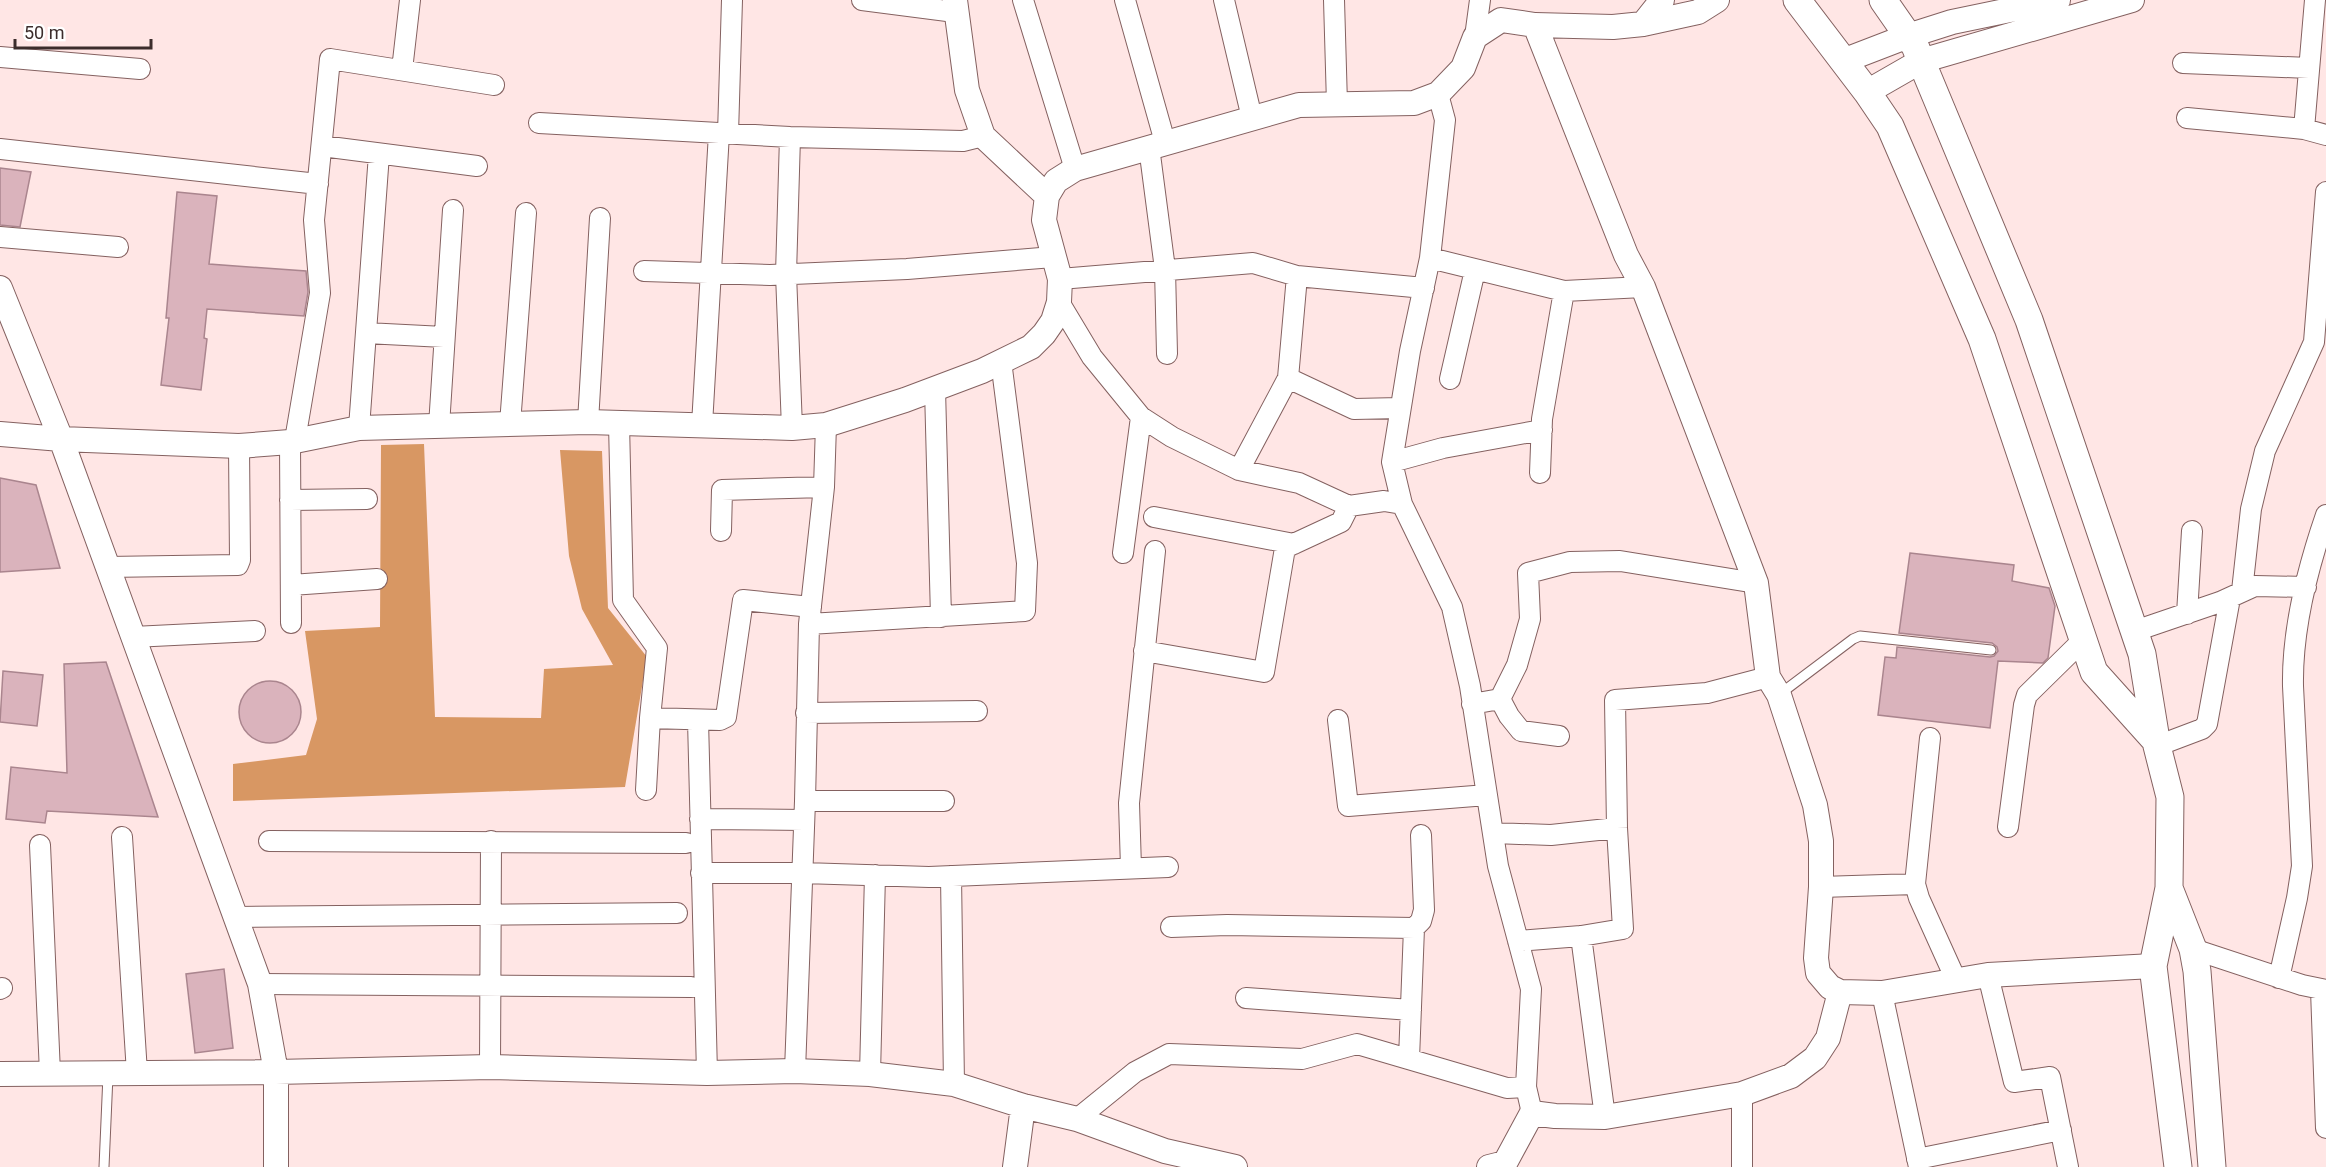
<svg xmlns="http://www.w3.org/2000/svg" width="2326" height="1167" font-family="Roboto,sans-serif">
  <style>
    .forest { fill: #d89763 }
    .building { fill: #dab3bc; stroke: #aa858e; stroke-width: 1.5 }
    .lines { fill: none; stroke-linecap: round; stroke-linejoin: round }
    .service-casing { stroke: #846160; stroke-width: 11 }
    .minor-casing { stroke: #846160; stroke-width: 22 }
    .tertiary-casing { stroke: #846160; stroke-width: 26 }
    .secondary-casing { stroke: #846160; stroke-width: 29 }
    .service { stroke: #fff; stroke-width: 9 }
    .minor { stroke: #fff; stroke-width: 20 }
    .tertiary { stroke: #fff; stroke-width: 24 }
    .secondary { stroke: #fff; stroke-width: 27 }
  </style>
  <rect width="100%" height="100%" fill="#ffe6e5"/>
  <path class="forest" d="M424,444L435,717L541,718L544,669L613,665L582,609L569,556L560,450L602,451L608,608L647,657L625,787L233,801V764L306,755L317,719L305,631L380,627L381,445Z"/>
  <path class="building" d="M0,168L31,172L20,227L0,225Z
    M177,192L217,196L209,264L306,271L308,292L304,316L207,309L204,338L207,339L201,390L161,385L169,318H166Z
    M0,478L36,485L60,568L0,572Z
    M1910,553L2014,565L2012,581L2049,588L2055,606L2048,658L2043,663L1998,661L1990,728L1878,715L1885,657L1896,658L1897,647L1990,657L1994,656L1998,651L1997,647L1992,643L1899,633Z
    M106,662L158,817L47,811L45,823L6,819L11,767L67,773L64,664Z
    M3,671L43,675L37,726L0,722Z
    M239 712a31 31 0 1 1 62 0a31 31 0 1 1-62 0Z
    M224,969L233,1048L195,1053L186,974Z"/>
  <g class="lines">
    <defs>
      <path id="service" d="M1780,694L1853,639L1860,636L1991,650
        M104,1167L108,1075"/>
      <path id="minor" d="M862,0L955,12
        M1023,0L1075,169
        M1125,0L1165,142
        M1224,0L1252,118
        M1334,0L1337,104
        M1475,37L1480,0
        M0,57L140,69
        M2183,63L2309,68
        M402,70L410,0
        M2187,118L2304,129L2326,135
        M539,123L790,137L963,141L983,136
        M2304,129L2315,0
        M728,134L732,0
        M790,137L786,274L792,428
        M322,146L477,166
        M1149,147L1165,269L1167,354
        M0,149L318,184
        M0,237L118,247
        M1430,258L1564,291L1643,287
        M644,271L770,275L907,269L1053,257
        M1060,279L1253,263L1297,276L1424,288
        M1059,302L1092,357L1141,417L1172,437L1239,470L1299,483L1349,506L1384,501L1402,504L1452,607L1470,686L1498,866L1531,989L1526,1087L1532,1113
        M366,333L444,337
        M1288,378L1354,409L1400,408
        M1450,379L1475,270
        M935,389L941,617
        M588,422L600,218
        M619,423L623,600L657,648L650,718L646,790
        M510,424L526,213
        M702,425L719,133
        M439,426L453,210
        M359,428L379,154
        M295,440L320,293L314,220L330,59L494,85
        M290,442L291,623
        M1392,462L1443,448L1542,430
        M1239,470L1288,378L1297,276
        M1540,473L1542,419L1564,291
        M290,500L367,499
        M1402,504L1392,462L1410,351L1430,258L1445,120L1438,94
        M1154,517L1294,544
        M721,531L722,490L824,487
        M1123,553L1141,417
        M107,567L238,565L240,560L239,446
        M291,585L377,579
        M2242,591L2251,509L2265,451L2314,342L2326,192
        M2187,614L2192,531
        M809,624L1025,611L1027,563L1001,361
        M2135,631L2220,602L2255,586L2306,587
        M133,637L255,631
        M1144,651L1264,672L1285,548L1341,522L1349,506
        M1500,699L1509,716L1521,731L1559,736
        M1472,704L1500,699L1517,665L1530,619L1528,573L1570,562L1620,561L1756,583
        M806,713L977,711
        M650,718L720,720L726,717L743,600L811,607
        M698,720L707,1073
        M1338,720L1348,806L1487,795
        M1930,738L1915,884L1919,898L1956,980
        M2157,746L2202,729L2207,724L2230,598
        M805,801H944
        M700,819L804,820
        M2008,827L2024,705L2027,695L2083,640
        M1493,833L1551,835L1617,828
        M122,837L137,1073
        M269,841L686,843
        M40,845L50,1073
        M1131,868L1129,803L1155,551
        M701,873H803L929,877L1168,867
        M951,876L954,1084
        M1821,887L1915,884
        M236,917L677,913
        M1171,927L1227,925L1414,928
        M1581,936L1605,1117
        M1518,941L1581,936L1623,929L1617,828L1615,700L1707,693L1768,677
        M2193,949L2302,985L2326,990
        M1988,975L2014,1082L2050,1077L2068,1167
        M2279,978L2297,898L2302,866L2293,686C2292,631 2308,567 2326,515
        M260,984L691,987
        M0,989L2,988
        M2321,990L2326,1128
        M1882,993L1919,1167
        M1246,998L1411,1010
        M1409,1059L1414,928L1421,921L1424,910L1421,835
        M490,1067L491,841
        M795,1071L805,801L809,624L824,487L826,425
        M870,1074L875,875
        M1742,1094V1167
        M1077,1119L1135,1072L1169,1054L1302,1059L1357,1044L1507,1088L1526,1087
        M1917,1159L2061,1130"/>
      <path id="tertiary" d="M955,0L967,90L983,136L1047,196
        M1643,24L1662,0
        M1535,25L1626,255L1643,287L1756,583L1768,677L1779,695L1815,805L1821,841V887L1816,958L1818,973L1830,987L1840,992L1882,993L1988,975L2153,966
        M1843,61L1908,36L1952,22L2058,0
        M1867,92L1921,61L2132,0
        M0,288L61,439L260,984L276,1072V1167
        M0,434L61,439L239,446L290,442L359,428L588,422L792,428L826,425L905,400L982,371L1031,347L1044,334L1053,321L1059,302L1060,279L1044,220L1047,196L1056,181L1075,169L1299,105L1414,103L1438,94L1463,68L1475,37L1501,20L1535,25L1613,27L1643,24L1698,12L1717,0
        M0,1074L276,1072L490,1067L707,1073L795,1071L870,1074L954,1084L1023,1106L1077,1119L1165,1151L1235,1167
        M1015,1167L1023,1106
        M1489,1167L1505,1163L1532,1113L1555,1116L1605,1117L1742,1094L1791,1076L1815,1058L1828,1038L1840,992"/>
      <path id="secondary" d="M1797,0L1867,92L1890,126L1982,339L2094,672L2156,741
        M1883,0L1915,46L2029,320L2142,654L2157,746L2170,797L2169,888L2153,966L2178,1167
        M2169,888L2193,949L2197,971L2212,1167"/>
    </defs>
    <use href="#service" class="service-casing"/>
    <use href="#minor" class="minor-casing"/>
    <use href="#tertiary" class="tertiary-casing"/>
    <use href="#secondary" class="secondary-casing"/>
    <use href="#service" class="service"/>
    <use href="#minor" class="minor"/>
    <use href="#tertiary" class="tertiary"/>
    <use href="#secondary" class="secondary"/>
  </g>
  <path d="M15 39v9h136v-9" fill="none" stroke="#3c2d2c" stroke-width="3"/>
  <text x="24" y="39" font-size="18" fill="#3c2d2c" stroke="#ffffff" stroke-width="4.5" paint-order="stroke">50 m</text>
</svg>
